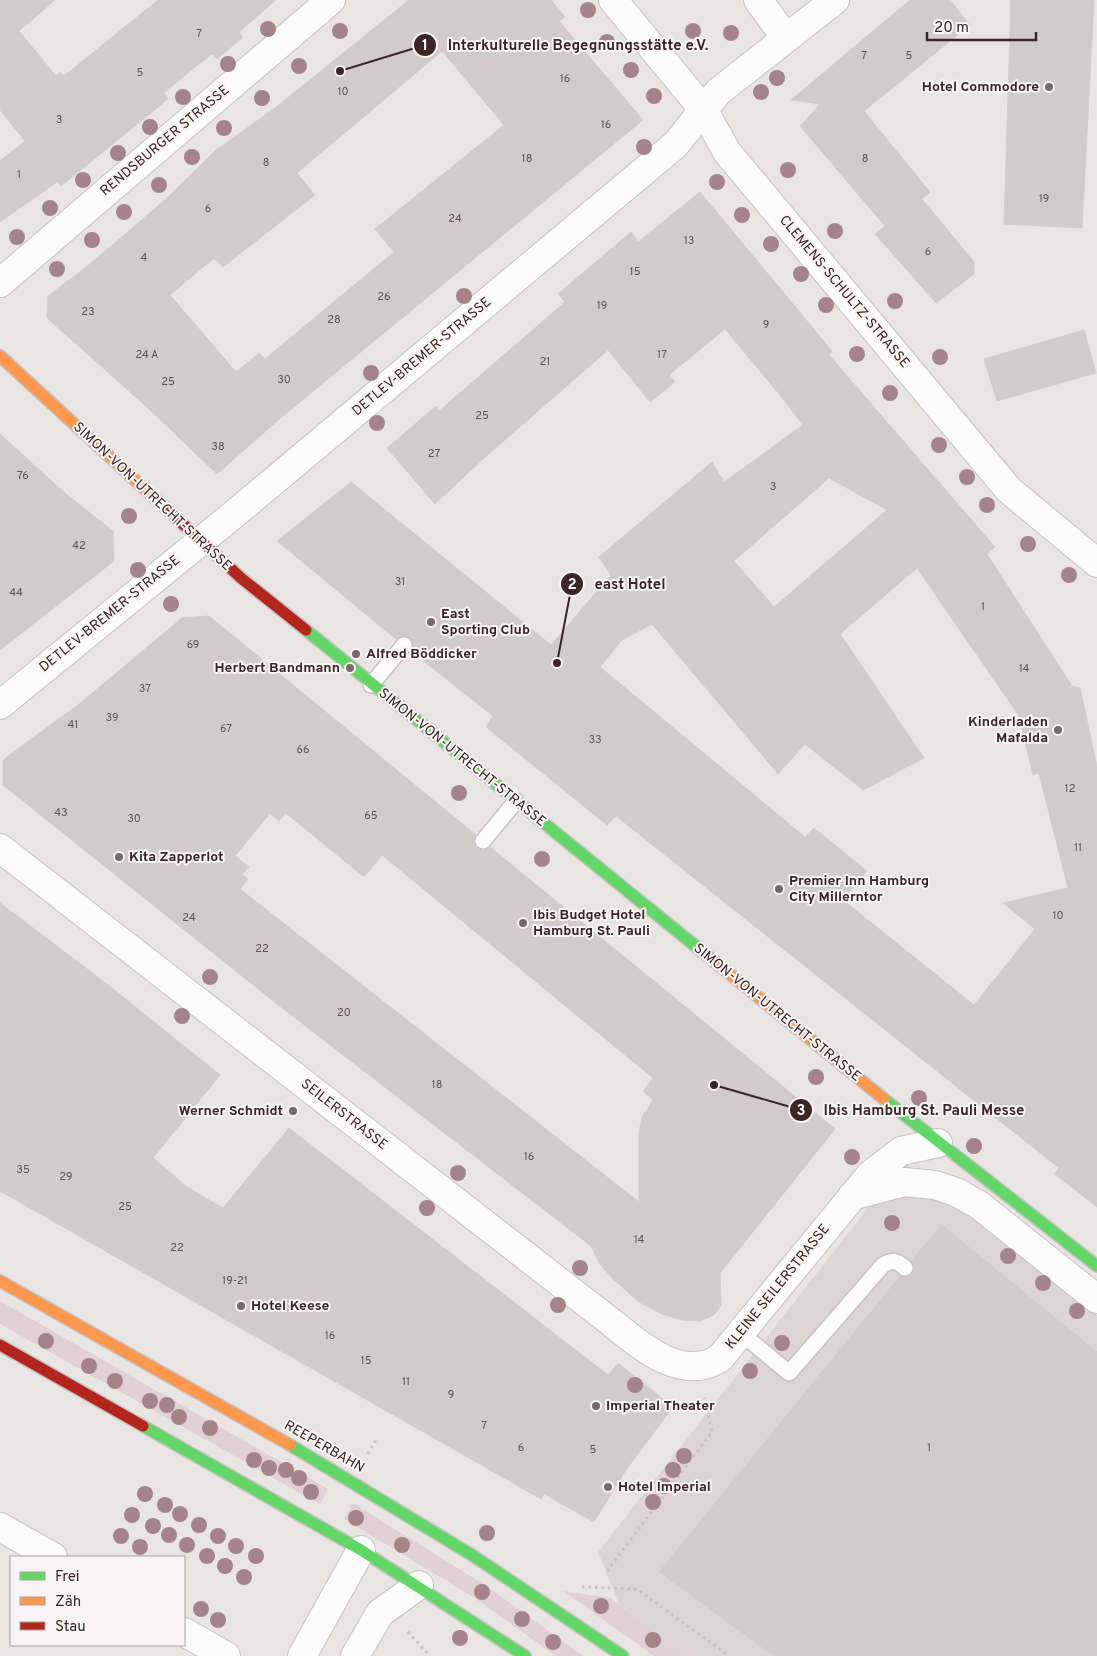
<svg xmlns="http://www.w3.org/2000/svg" width="1097" height="1656" font-family="Overpass,sans-serif">
  <style>
    .built { fill: #ddd5d5 }
    .green { fill: #e1d0d6 }
    .building { fill: #d1cbcc; stroke: #d2cece; fill-rule: evenodd }
    .lines { fill: none; stroke-linecap: round; stroke-linejoin: round }
    .lane-casing { stroke: #c7c3c3; stroke-width: 18 }
    .street-casing { stroke: #c7c3c3; stroke-width: 30 }
    .fast-casing { stroke: #c6c1c1; stroke-width: 14 }
    .slow-casing { stroke: #c6c1c1; stroke-width: 14 }
    .jam-casing { stroke: #c6c1c1; stroke-width: 14 }
    .path { stroke: #c9c2c2; stroke-width: 3; stroke-dasharray: 2.5 4; stroke-linecap: butt }
    .lane { stroke: #fcfbfb; stroke-width: 15 }
    .street { stroke: #fcfbfb; stroke-width: 28 }
    .fast { stroke: #63d668; stroke-width: 11 }
    .slow { stroke: #ff974d; stroke-width: 11 }
    .jam { stroke: #b3261e; stroke-width: 11 }
    .tree { fill: #a5838b }
    .poi-dot { fill: #786968; stroke: #f8f3f4; stroke-width: 2 }
    .labels { text-anchor: middle; dominant-baseline: central; stroke-width: 4; stroke-linejoin: round; paint-order: stroke }
    .number-label { font-size: 11px; fill: #625150 }
    .poi-label { font-size: 14px; font-weight: bold; fill: #3b2624; stroke: #f8f3f4; text-anchor: start }
    .street-label { font-size: 14px; fill: #3b2624; stroke: #f8f3f4 }
    .leader { fill: none; stroke: #3b2624; stroke-width: 2 }
    .callout-dot { fill: #3b2624; stroke: #f8f3f4; stroke-width: 2 }
    .mark-label { font-size: 15px; text-anchor: middle; font-weight: bold; fill: #fff }
    .callout-label { font-size: 15px; text-anchor: middle; font-weight: bold; fill: #3b2624; stroke: #f8f3f4; stroke-width: 4; stroke-linejoin: round; paint-order: stroke }
  </style>
  <rect width="100%" height="100%" fill="#e9e5e5"/>
  <path class="built" d="M904,1162L1097,1315V1656H690L619,1604L598,1552Z"/>
  <path class="green" d="M0,1301L328,1489L320,1504L0,1324Z
    M353,1503L488,1587L583,1656H556L475,1598L344,1519Z
    M563,1591L610,1598L690,1656H654Z"/>
  <path class="building" d="M0,0H55L19,31L56,76L60,72L64,76L158,0H276L239,32L243,37L217,59L212,54L189,72L164,93L168,99L61,186L57,182L0,222V161L25,141L0,110Z
    M409,0H551L565,17L559,21L643,120L283,416L217,474L148,408L47,318L48,296L90,264L165,200L216,150L275,108ZM442,51L504,125L375,229L394,252L265,359L259,353L236,372L170,295L214,258L223,267L315,195L297,173Z
    M910,0H950L970,25L864,111L930,192L922,199L974,262V274L936,303L875,234L885,226L800,126L820,104L791,100Z
    M1011,0H1094L1082,228L1004,224Z
    M700,192L832,351L829,355L995,547L987,554L1072,686L1080,688L1097,767V1207L1055,1174L1059,1168L616,816L607,825L486,727L493,716L411,651L413,646L410,638L405,636L396,639L277,541L351,482L551,645L611,575L599,557L712,462L724,482L803,425L780,395L725,329L669,375L675,382L650,402L608,350L482,460L435,504L387,448L436,406L439,411L565,302L558,294L631,232L638,242ZM829,478L887,510L774,607L734,561ZM917,568L1019,716L1033,775L1039,773L1068,888L1003,903L1035,929L974,1005L843,900L867,871L814,828L805,837L600,667L622,640L652,624L778,774L805,744L863,790L924,758L840,634Z
    M1084,330L1096,373L997,401L984,359Z
    M0,434L66,494L113,531L114,561L0,650Z
    M209,616L476,835L474,840L477,848L482,850L490,847L835,1129L720,1273L721,1305L714,1315L700,1321L682,1320L662,1314L639,1302L612,1278L600,1264L591,1246L277,1004L3,785V761L8,756L78,705L182,618ZM270,813L279,821L286,813L364,877L382,855L653,1078L643,1091L653,1100L642,1117L639,1133V1202L240,889L248,879L242,874L249,867L235,856Z
    M0,903L107,984L220,1075L153,1158L187,1187L223,1208L289,1128L608,1375L618,1363L673,1407L626,1470L594,1522L544,1494L541,1499L0,1191Z
    M942,1225L1097,1352V1656H774L659,1572L900,1276L908,1277L912,1274L914,1265L911,1261Z"/>
  <g class="lines">
    <defs>
      <path id="lane" d="M371,685L404,645
        M483,841L516,801
        M741,1333L789,1373L883,1265C893,1259 897,1261 905,1268"/>
      <path id="street" d="M613,0L703,109L727,152L1009,490L1097,563
        M758,0L786,38
        M0,283L331,0
        M0,705L233,515L675,145L718,92L835,0
        M0,848L598,1312C631,1336 677,1386 720,1358L870,1175L901,1151L938,1143
        M852,1196L904,1182L935,1185L956,1192L979,1205L1097,1299
        M0,1527L53,1557
        M184,1632L226,1656
        M302,1656L361,1550
        M355,1656L380,1613L419,1585"/>
      <path id="fast" d="M306,630L709,957
        M884,1099L1097,1266
        M143,1426L361,1550L525,1656
        M290,1445L472,1555L623,1656"/>
      <path id="slow" d="M0,356L158,501
        M709,957L884,1099
        M0,1281L290,1445"/>
      <path id="jam" d="M158,501L241,578L306,630
        M0,1345L143,1426"/>
    </defs>
    <use href="#lane" class="lane-casing"/>
    <use href="#street" class="street-casing"/>
    <use href="#fast" class="fast-casing"/>
    <use href="#slow" class="slow-casing"/>
    <use href="#jam" class="jam-casing"/>
    <path class="path" d="M368,1454L376,1440
      M607,1571L712,1432L704,1398
      M582,1587L637,1589L729,1656
      M408,1632L430,1656"/>
    <use href="#lane" class="lane"/>
    <use href="#street" class="street"/>
    <use href="#fast" class="fast"/>
    <use href="#slow" class="slow"/>
    <use href="#jam" class="jam"/>
  </g>
  <g class="tree">
    <circle cx="588" cy="10" r="8"/>
    <circle cx="268" cy="29" r="8"/>
    <circle cx="340" cy="31" r="8"/>
    <circle cx="693" cy="31" r="8"/>
    <circle cx="731" cy="33" r="8"/>
    <circle cx="607" cy="42" r="8"/>
    <circle cx="228" cy="64" r="8"/>
    <circle cx="299" cy="66" r="8"/>
    <circle cx="631" cy="70" r="8"/>
    <circle cx="777" cy="78" r="8"/>
    <circle cx="761" cy="92" r="8"/>
    <circle cx="654" cy="96" r="8"/>
    <circle cx="183" cy="97" r="8"/>
    <circle cx="262" cy="98" r="8"/>
    <circle cx="150" cy="127" r="8"/>
    <circle cx="224" cy="128" r="8"/>
    <circle cx="644" cy="147" r="8"/>
    <circle cx="118" cy="153" r="8"/>
    <circle cx="192" cy="157" r="8"/>
    <circle cx="788" cy="170" r="8"/>
    <circle cx="83" cy="180" r="8"/>
    <circle cx="717" cy="182" r="8"/>
    <circle cx="159" cy="185" r="8"/>
    <circle cx="50" cy="208" r="8"/>
    <circle cx="124" cy="212" r="8"/>
    <circle cx="742" cy="215" r="8"/>
    <circle cx="835" cy="231" r="8"/>
    <circle cx="17" cy="237" r="8"/>
    <circle cx="92" cy="240" r="8"/>
    <circle cx="771" cy="244" r="8"/>
    <circle cx="57" cy="269" r="8"/>
    <circle cx="801" cy="274" r="8"/>
    <circle cx="464" cy="296" r="8"/>
    <circle cx="895" cy="301" r="8"/>
    <circle cx="826" cy="305" r="8"/>
    <circle cx="857" cy="354" r="8"/>
    <circle cx="940" cy="357" r="8"/>
    <circle cx="371" cy="373" r="8"/>
    <circle cx="890" cy="393" r="8"/>
    <circle cx="377" cy="423" r="8"/>
    <circle cx="939" cy="445" r="8"/>
    <circle cx="967" cy="477" r="8"/>
    <circle cx="987" cy="505" r="8"/>
    <circle cx="129" cy="516" r="8"/>
    <circle cx="1028" cy="544" r="8"/>
    <circle cx="138" cy="570" r="8"/>
    <circle cx="1069" cy="575" r="8"/>
    <circle cx="171" cy="604" r="8"/>
    <circle cx="459" cy="793" r="8"/>
    <circle cx="542" cy="859" r="8"/>
    <circle cx="210" cy="977" r="8"/>
    <circle cx="182" cy="1016" r="8"/>
    <circle cx="816" cy="1077" r="8"/>
    <circle cx="919" cy="1098" r="8"/>
    <circle cx="974" cy="1146" r="8"/>
    <circle cx="852" cy="1157" r="8"/>
    <circle cx="458" cy="1173" r="8"/>
    <circle cx="427" cy="1208" r="8"/>
    <circle cx="892" cy="1223" r="8"/>
    <circle cx="1008" cy="1256" r="8"/>
    <circle cx="580" cy="1268" r="8"/>
    <circle cx="1043" cy="1283" r="8"/>
    <circle cx="558" cy="1305" r="8"/>
    <circle cx="1077" cy="1311" r="8"/>
    <circle cx="46" cy="1341" r="8"/>
    <circle cx="782" cy="1343" r="8"/>
    <circle cx="89" cy="1366" r="8"/>
    <circle cx="750" cy="1371" r="8"/>
    <circle cx="115" cy="1381" r="8"/>
    <circle cx="635" cy="1385" r="8"/>
    <circle cx="150" cy="1401" r="8"/>
    <circle cx="167" cy="1405" r="8"/>
    <circle cx="179" cy="1417" r="8"/>
    <circle cx="210" cy="1428" r="8"/>
    <circle cx="684" cy="1456" r="8"/>
    <circle cx="254" cy="1460" r="8"/>
    <circle cx="269" cy="1468" r="8"/>
    <circle cx="286" cy="1470" r="8"/>
    <circle cx="673" cy="1470" r="8"/>
    <circle cx="299" cy="1478" r="8"/>
    <circle cx="664" cy="1486" r="8"/>
    <circle cx="311" cy="1492" r="8"/>
    <circle cx="145" cy="1494" r="8"/>
    <circle cx="653" cy="1502" r="8"/>
    <circle cx="165" cy="1505" r="8"/>
    <circle cx="180" cy="1514" r="8"/>
    <circle cx="132" cy="1515" r="8"/>
    <circle cx="356" cy="1518" r="8"/>
    <circle cx="199" cy="1525" r="8"/>
    <circle cx="153" cy="1526" r="8"/>
    <circle cx="487" cy="1533" r="8"/>
    <circle cx="169" cy="1535" r="8"/>
    <circle cx="121" cy="1536" r="8"/>
    <circle cx="218" cy="1536" r="8"/>
    <circle cx="187" cy="1545" r="8"/>
    <circle cx="402" cy="1545" r="8"/>
    <circle cx="236" cy="1546" r="8"/>
    <circle cx="140" cy="1547" r="8"/>
    <circle cx="207" cy="1556" r="8"/>
    <circle cx="256" cy="1556" r="8"/>
    <circle cx="225" cy="1566" r="8"/>
    <circle cx="244" cy="1577" r="8"/>
    <circle cx="482" cy="1592" r="8"/>
    <circle cx="601" cy="1606" r="8"/>
    <circle cx="201" cy="1609" r="8"/>
    <circle cx="522" cy="1619" r="8"/>
    <circle cx="218" cy="1620" r="8"/>
    <circle cx="460" cy="1638" r="8"/>
    <circle cx="653" cy="1640" r="8"/>
    <circle cx="553" cy="1642" r="8"/>
  </g>
  <g class="poi-dot">
    <circle cx="1049" cy="87" r="5"/>
    <circle cx="431" cy="622" r="5"/>
    <circle cx="356" cy="654" r="5"/>
    <circle cx="350" cy="668" r="5"/>
    <circle cx="1058" cy="730" r="5"/>
    <circle cx="119" cy="857" r="5"/>
    <circle cx="779" cy="889" r="5"/>
    <circle cx="523" cy="923" r="5"/>
    <circle cx="293" cy="1111" r="5"/>
    <circle cx="241" cy="1306" r="5"/>
    <circle cx="596" cy="1406" r="5"/>
    <circle cx="608" cy="1487" r="5"/>
  </g>
  <g class="labels">
    <g class="number-label">
      <text x="199" y="34">7</text>
      <text x="864" y="56">7</text>
      <text x="909" y="56">5</text>
      <text x="140" y="73">5</text>
      <text x="565" y="79">16</text>
      <text x="343" y="92">10</text>
      <text x="59" y="120">3</text>
      <text x="606" y="125">16</text>
      <text x="527" y="159">18</text>
      <text x="865" y="159">8</text>
      <text x="266" y="163">8</text>
      <text x="19" y="175">1</text>
      <text x="1044" y="199">19</text>
      <text x="208" y="209">6</text>
      <text x="455" y="219">24</text>
      <text x="689" y="241">13</text>
      <text x="928" y="252">6</text>
      <text x="144" y="258">4</text>
      <text x="635" y="272">15</text>
      <text x="384" y="297">26</text>
      <text x="602" y="306">19</text>
      <text x="88" y="312">23</text>
      <text x="334" y="320">28</text>
      <text x="766" y="325">9</text>
      <text x="147" y="355">24 A</text>
      <text x="662" y="355">17</text>
      <text x="545" y="362">21</text>
      <text x="284" y="380">30</text>
      <text x="168" y="382">25</text>
      <text x="482" y="416">25</text>
      <text x="218" y="447">38</text>
      <text x="434" y="454">27</text>
      <text x="23" y="476">76</text>
      <text x="773" y="487">3</text>
      <text x="79" y="546">42</text>
      <text x="400" y="582">31</text>
      <text x="16" y="593">44</text>
      <text x="983" y="607">1</text>
      <text x="193" y="645">69</text>
      <text x="1024" y="669">14</text>
      <text x="145" y="689">37</text>
      <text x="112" y="718">39</text>
      <text x="73" y="725">41</text>
      <text x="226" y="729">67</text>
      <text x="595" y="740">33</text>
      <text x="303" y="750">66</text>
      <text x="1070" y="789">12</text>
      <text x="61" y="813">43</text>
      <text x="371" y="816">65</text>
      <text x="134" y="819">30</text>
      <text x="1078" y="848">11</text>
      <text x="1058" y="916">10</text>
      <text x="189" y="918">24</text>
      <text x="262" y="949">22</text>
      <text x="344" y="1013">20</text>
      <text x="437" y="1085">18</text>
      <text x="529" y="1157">16</text>
      <text x="23" y="1170">35</text>
      <text x="66" y="1177">29</text>
      <text x="125" y="1207">25</text>
      <text x="639" y="1240">14</text>
      <text x="177" y="1248">22</text>
      <text x="235" y="1281">19-21</text>
      <text x="330" y="1336">16</text>
      <text x="366" y="1361">15</text>
      <text x="406" y="1382">11</text>
      <text x="451" y="1395">9</text>
      <text x="484" y="1426">7</text>
      <text x="521" y="1448">6</text>
      <text x="929" y="1448">1</text>
      <text x="593" y="1450">5</text>
    </g>
    <g class="poi-label">
      <text x="1039" y="87" text-anchor="end">Hotel Commodore</text>
      <text x="441" y="614">East<tspan x="441" dy="16">Sporting Club</tspan></text>
      <text x="366" y="654">Alfred Böddicker</text>
      <text x="340" y="668" text-anchor="end">Herbert Bandmann</text>
      <text x="1048" y="722" text-anchor="end">Kinderladen<tspan x="1048" dy="16">Mafalda</tspan></text>
      <text x="129" y="857">Kita Zapperlot</text>
      <text x="789" y="881">Premier Inn Hamburg<tspan x="789" dy="16">City Millerntor</tspan></text>
      <text x="533" y="915">Ibis Budget Hotel<tspan x="533" dy="16">Hamburg St. Pauli</tspan></text>
      <text x="283" y="1111" text-anchor="end">Werner Schmidt</text>
      <text x="251" y="1306">Hotel Keese</text>
      <text x="606" y="1406">Imperial Theater</text>
      <text x="618" y="1487">Hotel Imperial</text>
    </g>
    <g class="street-label">
      <text transform="translate(165 141) rotate(-40)">RENDSBURGER STRASSE</text>
      <text transform="translate(844 292) rotate(50)">CLEMENS-SCHULTZ-STRASSE</text>
      <text transform="translate(422 357) rotate(-40)">DETLEV-BREMER-STRASSE</text>
      <text transform="translate(152 497) rotate(43)">SIMON-VON-UTRECHT-STRASSE</text>
      <text transform="translate(110 614) rotate(-39)">DETLEV-BREMER-STRASSE</text>
      <text transform="translate(462 758) rotate(39)">SIMON-VON-UTRECHT-STRASSE</text>
      <text transform="translate(777 1013) rotate(39)">SIMON-VON-UTRECHT-STRASSE</text>
      <text transform="translate(344 1115) rotate(38)">SEILERSTRASSE</text>
      <text transform="translate(778 1287) rotate(-51)">KLEINE SEILERSTRASSE</text>
      <text transform="translate(324 1447) rotate(30)">REEPERBAHN</text>
    </g>
  </g>
  <path class="leader" d="M340 71L425 45M557 663L572 584M714 1085L801 1110"/>
  <g class="callout-dot">
    <circle cx="340" cy="71" r="5"/>
    <circle cx="557" cy="663" r="5"/>
    <circle cx="714" cy="1085" r="5"/>
    <circle cx="425" cy="45" r="12"/>
    <circle cx="572" cy="584" r="12"/>
    <circle cx="801" cy="1110" r="12"/>
  </g>
  <g class="mark-label">
    <text x="425" y="50">1</text>
    <text x="572" y="589">2</text>
    <text x="801" y="1115">3</text>
  </g>
  <g class="callout-label">
    <text x="578" y="50">Interkulturelle Begegnungsstätte e.V.</text>
    <text x="630" y="589">east Hotel</text>
    <text x="924" y="1115">Ibis Hamburg St. Pauli Messe</text>
  </g>
  <rect x="10" y="1556" width="175" height="90" fill="#f8f3f4" stroke="#aca1a1"/>
  <rect x="20" y="1572" width="25" height="8" fill="#63d668" stroke="#aca1a1"/>
  <text x="55" y="1581" font-size="15" fill="#3b2624">Frei</text>
  <rect x="20" y="1597" width="25" height="8" fill="#ff974d" stroke="#aca1a1"/>
  <text x="55" y="1606" font-size="15" fill="#3b2624">Zäh</text>
  <rect x="20" y="1622" width="25" height="8" fill="#b3261e" stroke="#aca1a1"/>
  <text x="55" y="1631" font-size="15" fill="#3b2624">Stau</text>
  <path d="M927 32v8h109v-8" fill="none" stroke="#3b2624" stroke-width="2.5"/>
  <text x="934" y="32" font-size="15" fill="#3b2624" stroke="#f8f3f4" stroke-width="4" paint-order="stroke">20 m</text>
</svg>
